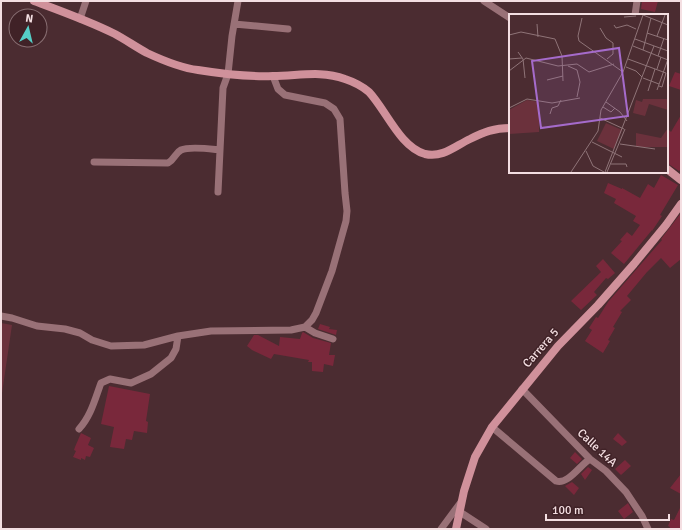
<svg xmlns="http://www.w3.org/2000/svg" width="682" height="530" font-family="Signika,sans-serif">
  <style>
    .green { fill: #6b313c }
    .building { fill: #79283b }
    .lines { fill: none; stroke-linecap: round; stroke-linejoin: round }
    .street { stroke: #997177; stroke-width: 7 }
    .secondary { stroke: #d0919b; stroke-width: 8 }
    .labels { text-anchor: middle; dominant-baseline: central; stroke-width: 3; stroke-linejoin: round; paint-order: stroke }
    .street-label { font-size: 12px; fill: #f4dfe2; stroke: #402227 }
    .inset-road { fill: none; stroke: #8f7478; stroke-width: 1 }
    .view { fill: #a56bcb; fill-opacity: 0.15; stroke: #a56bcb; stroke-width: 2 }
    .inset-edge { fill: none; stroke: #f4dfe2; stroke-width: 2 }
  </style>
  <rect width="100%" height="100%" fill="#4b2c31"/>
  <path class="green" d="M1,323L12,325L1,400Z"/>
  <path class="building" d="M642,1H658L655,12L641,9Z
    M675,72L681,74V90L669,86Z
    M681,115V169L679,171L667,163V128L671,132Z
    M661,175L678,185L660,215L662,216L652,231V230L624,264L611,253L622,241L620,240L627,232L632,236L640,225L633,221L636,216L614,203L616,199L604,193L608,183L622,189V188L640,198L648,184L654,188Z
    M681,213V259L670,268L661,258L647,272L627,296L631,300L620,311L622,312L613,327L615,328L608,340L610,341L603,353L585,341L592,330L589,328L596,317L598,318L608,302L662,240L661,239Z
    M603,259L615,273L608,279L606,278L594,292L597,295L581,310L571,301L601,272L596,266Z
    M320,324L330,327L329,329L337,330L336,335L318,329Z
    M303,332L313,338L331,343L329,355H335L333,366L324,364L323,372L312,371V362H308L309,360L274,354L271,359L252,350L247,346L254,335H258L279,346L280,337L300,339L302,333Z
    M109,386L150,394L146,421L148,422L147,433L134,431L132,440L126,439L124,449L110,447L114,427L101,424Z
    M81,433L91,438L88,445L94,448L90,457L86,456L85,460L81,458V460L73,457L76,451L74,450L75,447Z
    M618,433L627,442L622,446L613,439Z
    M575,452L582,459L577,464L570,458Z
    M625,460L631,466L621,475L615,469Z
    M588,467L592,470L585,480L581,474Z
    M681,474V494L670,488Z
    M572,482L579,488L574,495L565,486Z
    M628,503L633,512L624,519L618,511Z
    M681,506V529H669L670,527L668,526L671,519L674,520Z"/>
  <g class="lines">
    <path class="street" d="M484,1L510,18
      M635,15L637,1
      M80,19L86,1
      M234,24L288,29
      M94,162L168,163C175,159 175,153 181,150C190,146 210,149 220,150
      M218,192L223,88L228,74L232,36L238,1
      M1,316L12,318L37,326L65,329L80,333L92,340L111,346L144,345L178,336L211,331L291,330L305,327L312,320L316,313L332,271L346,221L347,211L345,193L340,119L334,109L325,103L285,95L278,89L273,76
      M305,327L315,333L333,339
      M522,389L590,459L606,471L626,492L642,516L648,529
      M492,427L556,481C568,485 580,465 590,459
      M79,429C91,416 95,399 101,383L110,379L131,383L151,374L171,358L176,349L178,336
      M460,512L486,529
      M441,529L461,502"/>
    <path class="secondary" d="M34,1C61,11 89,21 115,34C126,40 136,47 147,53C162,60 181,68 198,70C223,74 249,77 273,76C298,76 321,70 345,79C354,82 362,86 369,92C386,110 400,147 425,154C443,158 455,146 470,139C484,132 494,128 510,128
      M667,169L681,180
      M456,529L464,491L475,457L492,427L558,346L598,305L634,264L666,225L681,204"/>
  </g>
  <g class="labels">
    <g class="street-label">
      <text transform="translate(541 348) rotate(-49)">Carrera 5</text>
      <text transform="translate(597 448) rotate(43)">Calle 14A</text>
    </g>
  </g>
  <g transform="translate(509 14)">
    <rect width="159" height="159" fill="#4b2c31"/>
    <path d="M134,85H159V96L140,90L136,102L124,99L127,86L133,88ZM18,86L30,88V118L0,120V96ZM97,109L113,116L105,135L88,127ZM159,114V133H127V119L152,124Z" fill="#6b313c"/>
    <path class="inset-road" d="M134,1L159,11M115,3L127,2M73,4L69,22L70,27L114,58M28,10L29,23M105,11L107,14L118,11L127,15M91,14L97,24L104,29V40L98,45M138,19L159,26M0,21L12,18L46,25L53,42L54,67M148,22L156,1M126,25L159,37M124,32L159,46M134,36L142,4M9,38L14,45L16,64M149,42L155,24M0,45L13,44M119,45L157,59L153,73L150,72M59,52L68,56L71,68L68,83M117,53L127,57L133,63M148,55L152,43M0,57L17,44L49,52L68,50L80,58L105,50M134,64L150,70M38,66L54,62M148,76L159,45M139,77L146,55M97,88L111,98L118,107M94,93L102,98L106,94M0,94L18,85L43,89L71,84M41,100L43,94L49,92L52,86M91,104L115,115M83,128L113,143M111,130L146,135M77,137L84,152L95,158M102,150H117L118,153M62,158L89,117L92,96L114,58L134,1M96,158L145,32M98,158L116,115"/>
    <path class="view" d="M110,34L119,102L32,114L23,47Z"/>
    <rect width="159" height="159" class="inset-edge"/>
  </g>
  <rect width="682" height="530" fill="none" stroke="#f4dfe2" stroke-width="4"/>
  <g transform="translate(28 28) rotate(8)"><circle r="19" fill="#402227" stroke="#886e72"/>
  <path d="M0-3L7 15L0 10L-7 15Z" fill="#55cec6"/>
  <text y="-6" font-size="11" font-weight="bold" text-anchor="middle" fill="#f4dfe2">N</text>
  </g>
  <path d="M546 514v6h123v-6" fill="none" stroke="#f4dfe2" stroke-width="2"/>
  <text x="552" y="514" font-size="12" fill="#f4dfe2" stroke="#402227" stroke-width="3" paint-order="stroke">100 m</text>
</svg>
